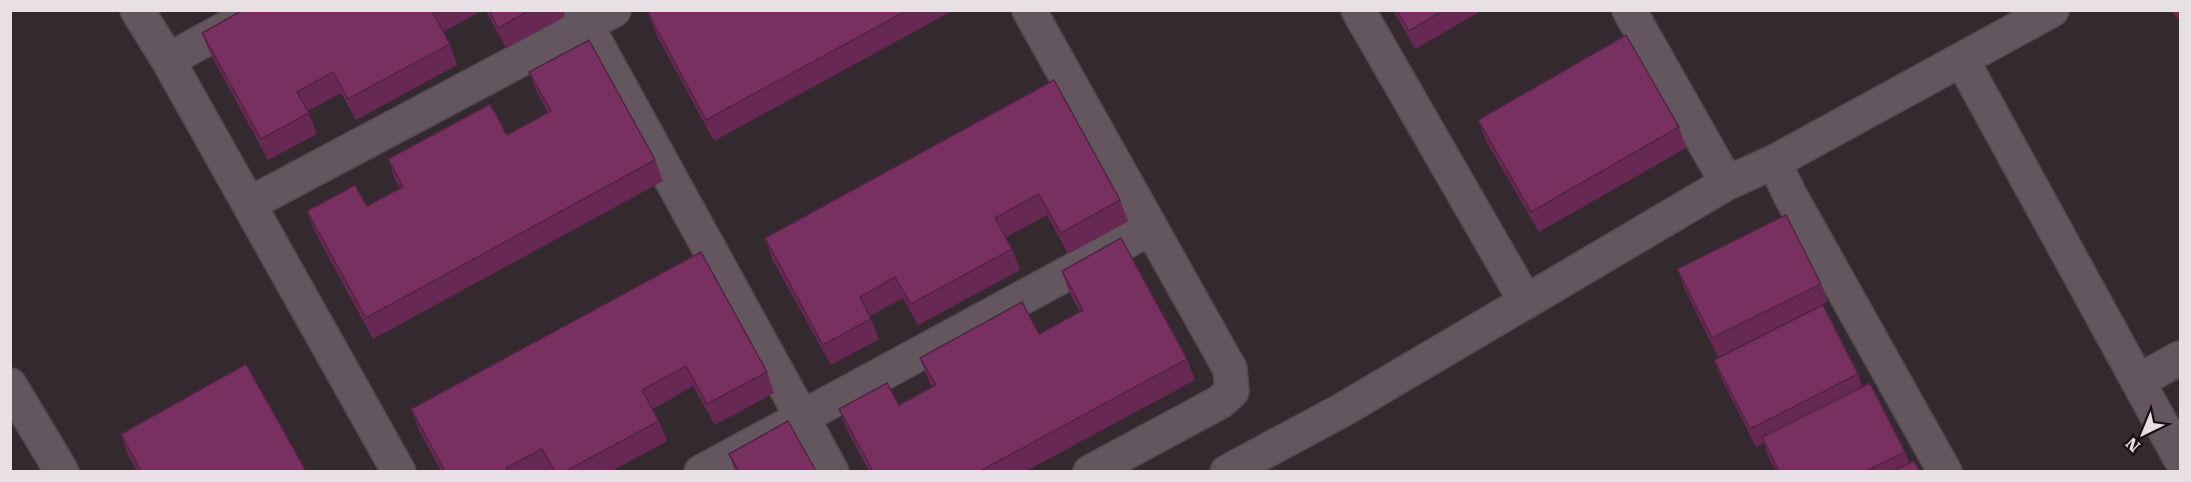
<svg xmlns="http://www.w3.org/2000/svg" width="2191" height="482" font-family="'Roboto Serif',serif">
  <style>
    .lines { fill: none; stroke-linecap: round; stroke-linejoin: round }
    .street-casing { stroke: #51474d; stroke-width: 36 }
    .street { stroke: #64565e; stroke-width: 33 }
    .wall { fill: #672953 }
    .building { fill: #783061; stroke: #542244; stroke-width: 1.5 }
  </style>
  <rect width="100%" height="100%" fill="#352930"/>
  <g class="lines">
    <defs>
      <path id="street" d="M137,10L168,60L399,472
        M578,10L832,472
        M1029,10L1230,369L1232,391L1220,402L1090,472
        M1358,10L1526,302
        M168,60L260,10
        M1962,60L2180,458
        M1774,162L1790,195L1945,472
        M1727,183L1774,162L2052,10
        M249,204L614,10
        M2139,381L2180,358
        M10,385L62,472
        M701,472L1151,228
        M1227,472L1344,409L1727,183L1629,10"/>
    </defs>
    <use href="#street" class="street-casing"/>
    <use href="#street" class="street"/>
  </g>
  <path class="wall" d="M243,10H483L443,32L450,44L457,65L356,120L341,93L308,111L317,134L268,160L210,53L202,33Z
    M485,10H563L565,16L506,48Z
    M653,10H954L714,141L656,34L648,13Z
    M1393,10H1483L1415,49Z
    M2170,10H2181V22Z
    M529,72L655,160L663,181L373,339L315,232L307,211L367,206L400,188L395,180L388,159L507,135L548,113L537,93Z
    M1054,80L1120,200L1128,221L1068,254L1047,215L1006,237L1012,249L1020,270L918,325L903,298L870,316L879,339L831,365L772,259L765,238Z
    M1478,120L1679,127L1686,148L1539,232L1486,141Z
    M701,252L767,372L774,393L715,425L693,386L653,409L659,421L667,441L612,471H551L550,470L546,471H441L419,430L411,409Z
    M1677,269L1821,284L1827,302L1718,357L1684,288Z
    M1062,271L1187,359L1195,380L1026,471H869L847,430L839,409L899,405L932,387L928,379L920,358L1039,334L1080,312L1069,292Z
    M1714,360L1858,374L1862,387L1905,452L1909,463L1920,471H1776L1768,456L1764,443L1756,447L1721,378Z
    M121,434L306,471H137L128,455Z
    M729,454L816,471H735Z"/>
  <path class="building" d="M243,10H437L433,13L450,44L348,99L333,72L297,92L309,113L261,139L202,33Z
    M489,10H530L498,28Z
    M653,10H908L706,120L648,13Z
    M1397,10H1444L1409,31Z
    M1626,35L1679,127L1531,212L1478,120Z
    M589,40L655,160L366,318L307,211L355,185L367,206L403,187L388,159L490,104L507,135L551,111L529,72Z
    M1054,80L1120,200L1061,233L1039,194L995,218L1012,249L911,304L895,277L860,297L871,319L823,345L765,238Z
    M1786,215L1821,284L1712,338L1677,269Z
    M1121,238L1187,359L980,471H873L839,409L887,383L899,405L936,385L920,358L1022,302L1039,334L1083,310L1062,271Z
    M701,252L767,372L707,404L686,366L642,390L659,421L566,471H555L542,449L506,468L508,471H445L411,409Z
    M1823,305L1858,374L1750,429L1714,360Z
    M246,364L306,471H141L121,434Z
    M1870,383L1905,452L1866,471H1779L1762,437Z
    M788,421L816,471H739L729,454Z
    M1914,461L1920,471H1893Z"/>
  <rect width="2191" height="482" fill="none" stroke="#e9e0e5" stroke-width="24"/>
  <g transform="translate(2143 434) rotate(223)" stroke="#191317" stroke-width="4.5" paint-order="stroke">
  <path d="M0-4.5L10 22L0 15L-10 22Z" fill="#e9e0e5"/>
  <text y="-9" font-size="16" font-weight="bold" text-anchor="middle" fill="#e9e0e5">N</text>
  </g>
</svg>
